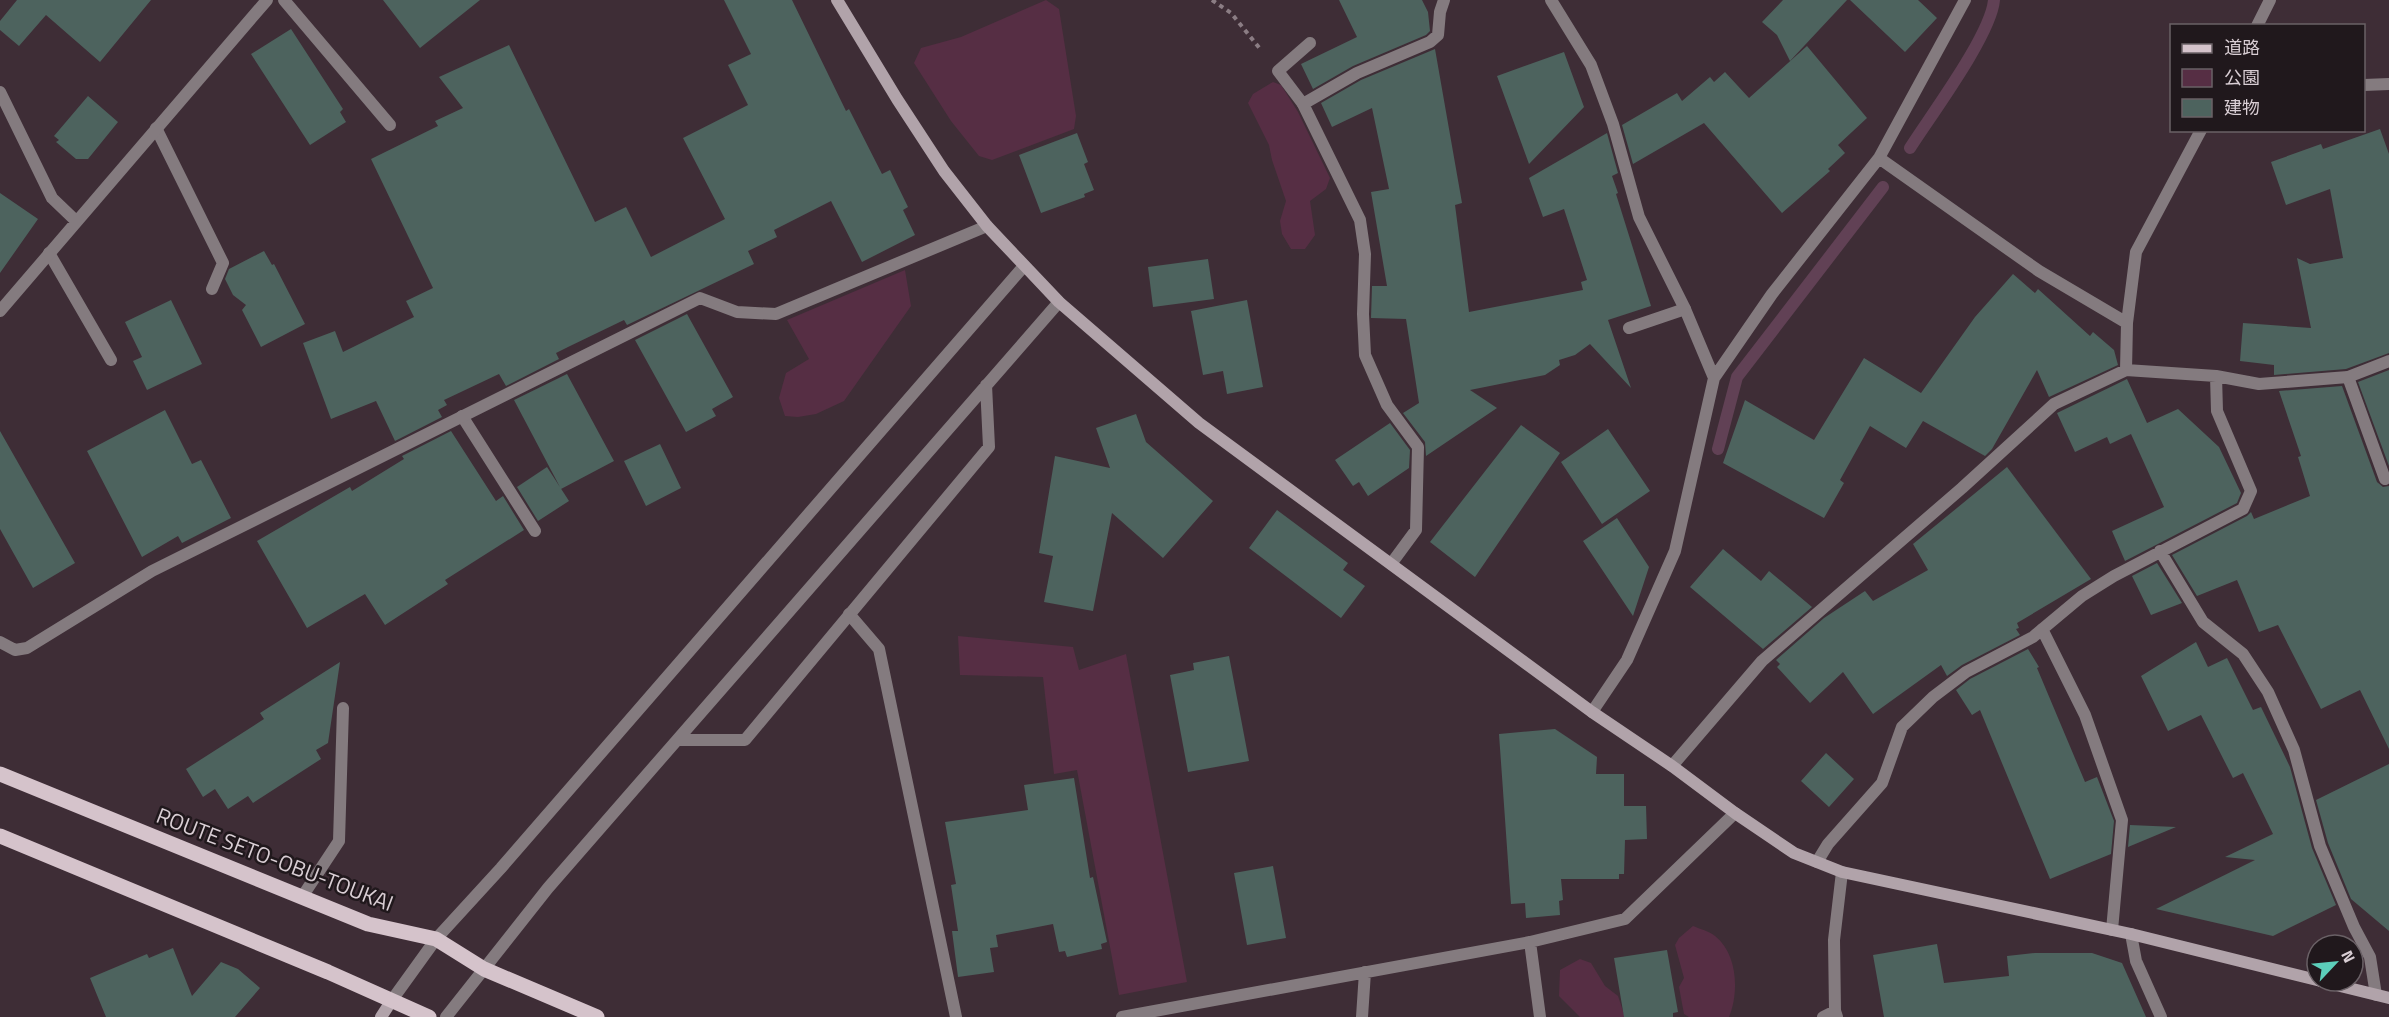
<svg xmlns="http://www.w3.org/2000/svg" width="2389" height="1017" font-family="'Titillium Web','Noto Sans JP',sans-serif">
  <style>
    .green { fill: #562e44 }
    .lines { fill: none; stroke-linecap: round; stroke-linejoin: round }
    .stream { stroke: #614155; stroke-width: 12 }
    .building { fill: #4d635e }
    .path { stroke: #8b7d84; stroke-width: 4; stroke-dasharray: 4.5 4.5; stroke-linecap: butt }
    .lane { stroke: #847b7f; stroke-width: 12 }
    .street { stroke: #847b7f; stroke-width: 12 }
    .secondary { stroke: #b1a3aa; stroke-width: 12 }
    .primary { stroke: #d5c3cb; stroke-width: 15 }
    .labels { text-anchor: middle; dominant-baseline: central; stroke-width: 5; stroke-linejoin: round; paint-order: stroke }
    .street-label { font-size: 22px; fill: #d9ced4; stroke: #20181c }
  </style>
  <rect width="100%" height="100%" fill="#3e2d36"/>
  <path class="green" d="M1046,0L1059,9L1076,116L1074,129L992,160L979,156L951,121L914,63L921,48L961,37Z
    M1273,82L1281,85L1298,112L1330,178L1326,189L1310,201L1315,235L1305,249H1291L1282,234L1280,221L1286,201L1272,160L1269,145L1248,103L1253,94Z
    M905,270L911,306L844,401L816,414L798,417L785,416L779,398L786,373L809,359L787,320Z
    M958,636L1073,647L1079,670L1126,654L1187,982L1119,995L1077,770L1054,774L1043,677L960,675Z
    M1693,926C1700,929 1709,931 1715,936C1738,954 1739,993 1729,1017H1689L1684,1014L1679,987L1684,978L1675,945L1679,938Z
    M1580,959L1591,963L1605,986L1618,996L1625,1017H1580L1559,996L1560,970Z"/>
  <g class="lines">
    <path class="stream" d="M1910,148C1931,115 1991,35 1994,0
      M1718,449L1737,377L1883,187"/>
  </g>
  <path class="building" d="M17,0H151L100,62L46,15L19,46L0,30V21Z
    M383,0H480L420,48Z
    M724,0H792L846,111L849,109L882,174L890,170L908,207L903,210L915,235L862,262L831,201L774,230L777,237L748,251L754,264L627,325L624,320L568,347L556,353L559,359L506,386L499,374L444,400L447,405L438,410L442,417L395,441L376,401L331,419L303,343L335,331L343,352L414,317L406,301L433,288L371,159L438,126L435,121L463,108L439,77L509,45L595,222L626,207L651,257L725,219L683,138L748,105L728,65L751,54Z
    M1339,0H1422L1428,12L1430,31L1426,35L1353,66L1313,89L1301,64L1357,37Z
    M1783,0H1847L1790,61L1777,35L1762,22Z
    M1850,0H1918L1937,18L1905,52Z
    M291,29L343,109L340,112L346,122L310,145L251,54Z
    M1807,46L1867,118L1838,145L1845,153L1828,169L1830,171L1782,213L1704,123L1633,164L1622,125L1677,93L1682,101L1710,77L1714,82L1725,72L1749,98Z
    M1435,49L1462,203L1455,205L1469,312L1583,290L1581,282L1587,280L1564,209L1543,217L1529,178L1607,133L1618,173L1612,176L1618,193L1616,194L1651,306L1608,320L1631,388L1590,344L1575,355L1559,360L1560,365L1545,375L1470,390L1497,408L1426,456L1425,442L1403,413L1419,403L1406,319L1371,318L1372,286H1387L1371,192L1389,189L1372,108L1332,127L1321,103L1361,80Z
    M1564,52L1584,107L1529,164L1497,76Z
    M88,96L118,122L88,159H76L56,142L59,140L54,136Z
    M2380,129L2389,154V353L2346,369L2274,375V365L2240,361L2243,323L2311,328L2297,258L2310,264L2343,258L2330,189L2286,205L2271,162L2321,144L2323,149Z
    M1077,133L1088,162L1084,164L1094,190L1084,194L1085,197L1041,213L1019,155Z
    M0,193L38,219L0,273Z
    M264,251L272,265L274,264L305,324L261,347L242,310L246,305L233,295L225,279L229,269Z
    M1208,259L1214,299L1153,307L1148,267Z
    M2013,274L2035,293L2038,289L2090,336L2093,332L2114,350L2118,365L2049,397L2037,370L1992,449L1985,456L1923,421L1906,448L1870,426L1840,480L1844,483L1824,518L1723,463L1745,400L1814,440L1864,358L1921,393L1975,317Z
    M171,300L202,364L147,390L133,361L142,357L125,322Z
    M1247,300L1263,387L1227,394L1223,371L1203,375L1191,311Z
    M687,314L733,397L712,409L716,416L686,432L635,340Z
    M2389,370V466L2358,382Z
    M567,374L614,461L561,489L514,400Z
    M2127,379L2147,423L2178,409L2219,447L2241,493L2237,503L2125,561L2112,531L2164,507L2131,434L2110,444L2107,437L2075,452L2057,413Z
    M2342,386L2377,482L2383,487L2389,486V749L2360,690L2321,709L2278,625L2259,632L2237,580L2197,596L2172,555L2247,516L2251,512L2254,519L2310,496L2298,457L2301,456L2279,391Z
    M165,410L192,464L201,460L231,518L182,543L178,536L142,557L87,451Z
    M1136,414L1146,442L1213,501L1163,558L1112,513L1093,611L1044,602L1053,556L1039,553L1055,456L1110,468L1096,428Z
    M1390,423L1410,450L1409,468L1368,496L1359,482L1353,486L1335,460Z
    M1521,425L1560,453L1475,577L1430,542Z
    M1608,429L1650,491L1602,524L1561,462Z
    M0,431L75,563L33,588L0,529Z
    M451,431L496,501L503,496L524,530L445,580L448,584L385,625L365,594L307,628L257,541L350,487L352,491L404,459L402,456Z
    M660,444L681,488L646,506L624,461Z
    M547,467L569,501L538,521L517,487Z
    M2007,467L2091,579L2017,623L2019,628L2016,629L2020,635L1962,665L1947,676L1941,665L1873,714L1843,672L1810,703L1777,667L1780,664L1776,660L1824,618L1865,591L1873,601L1928,570L1913,544Z
    M1277,510L1348,563L1343,570L1365,586L1341,618L1249,548Z
    M1617,518L1649,567L1633,616L1583,541Z
    M1723,549L1761,581L1769,571L1812,607L1763,649L1690,587Z
    M2157,563L2182,603L2151,615L2132,576Z
    M2196,642L2208,667L2227,658L2253,710L2261,707L2290,767L2312,848L2336,905L2273,936L2156,909L2255,860L2225,857L2273,834L2243,773L2233,778L2201,715L2168,731L2141,676Z
    M2028,649L2039,667L2037,668L2085,782L2097,777L2114,821L2111,854L2050,879L1980,710L1972,715L1956,690L1970,679Z
    M1229,656L1249,761L1188,772L1170,675L1194,670L1193,663Z
    M340,662L328,743L316,750L321,759L253,803L248,796L228,809L215,789L203,797L186,769L264,719L260,713Z
    M1555,729L1597,757L1596,774H1624V806H1646L1647,839L1625,840L1624,874H1619V879H1561L1563,900L1559,901L1560,915L1526,918L1525,903L1511,904L1499,734Z
    M1826,753L1854,779L1829,807L1801,781Z
    M2389,764V931L2351,899L2328,843L2316,800Z
    M1074,778L1090,878L1093,877L1107,942L1101,944L1102,949L1067,957L1065,951L1059,952L1053,924L996,935L998,947L990,948L994,972L958,977L952,931H958L951,885L956,884L945,822L1028,810L1024,785Z
    M2130,825L2176,827L2128,847Z
    M1273,866L1286,938L1247,945L1234,873Z
    M1937,944L1944,983L2009,976L2007,956L2035,953H2092L2122,963L2146,1017H1884L1873,955Z
    M173,948L192,996L221,962L238,969L260,988L235,1017H106L90,978L147,954L149,958Z
    M1667,950L1678,1012L1673,1013V1017H1624L1614,958Z"/>
  <g class="lines">
    <path class="path" d="M1212,0L1231,13L1261,50"/>
    <path class="lane" d="M284,0L390,125
      M1303,104L1278,71L1310,43
      M156,128L223,263L212,289
      M49,253L111,360
      M1629,328L1685,309
      M2348,377L2385,479
      M462,416L535,531
      M849,614L879,649L956,1017
      M302,897L339,841L343,708"/>
    <path class="street" d="M1551,0L1591,65L1613,124L1639,217L1685,309L1714,378
      M2257,26L2270,0
      M2364,85L2389,84
      M0,92L52,198L76,221
      M1879,158L2039,271L2127,323L2126,370
      M0,311L267,0
      M2127,323L2136,252L2201,130
      M2160,551L2203,622L2243,654L2268,692L2294,750L2320,846L2354,927L2370,957L2376,995
      M1391,564L1416,530L1418,447L1387,405L1365,355L1363,314L1365,254L1360,220L1303,104L1357,73L1430,42L1438,35L1440,12L1444,0
      M2042,629L2085,715L2122,820L2112,930
      M0,642L15,650L27,648L152,571L700,298L737,312L776,314L987,226
      M1592,712L1627,660L1675,551L1714,378L1772,294L1879,158L1965,0
      M678,740H745L989,447L986,385
      M1672,766L1762,661L1962,488L2054,404L2126,370L2216,376L2259,384L2348,377L2389,361
      M1817,862L1828,844L1882,783L1902,727L1933,697L1966,672L2033,637L2082,596L2114,576L2243,509L2251,491L2217,411L2216,376
      M2131,934L2136,961L2161,1017
      M1530,942L1540,1017
      M392,1000L436,939L501,868L1024,266
      M446,1017L548,888L1059,302
      M1122,1017L1530,942L1625,919L1735,813
      M1362,1017L1365,972
      M1823,1017L1835,1011
      M1837,1017L1835,1011L1834,940L1842,872"/>
    <path class="secondary" d="M837,0L897,99L944,171L987,226L1059,302L1199,423L1592,712L1672,766L1735,813L1794,853L1842,872L2131,934L2317,980
      M2320,981L2389,998
      M381,1017L392,1000"/>
    <path class="primary" d="M0,774L368,924L436,939L484,969L597,1017
      M0,836L328,972L429,1017"/>
  </g>
  <g class="labels">
    <g class="street-label">
      <text transform="translate(275 859) rotate(21)">ROUTE SETO-OBU-TOUKAI</text>
    </g>
  </g>
  <rect x="2170" y="24" width="195" height="108" fill="#20181c" stroke="#6a6166" stroke-width="1.5"/>
  <rect x="2182" y="44" width="30" height="9" fill="#d5c3cb" stroke="#6a6166" stroke-width="1.5"/>
  <text x="2224" y="54" font-size="18" fill="#d9ced4">道路</text>
  <rect x="2182" y="69" width="30" height="18" fill="#562e44" stroke="#6a6166" stroke-width="1.5"/>
  <text x="2224" y="84" font-size="18" fill="#d9ced4">公園</text>
  <rect x="2182" y="99" width="30" height="18" fill="#4d635e" stroke="#6a6166" stroke-width="1.5"/>
  <text x="2224" y="114" font-size="18" fill="#d9ced4">建物</text>
  <g transform="translate(2335 963) rotate(64)"><circle r="28" fill="#20181c" stroke="#6a6166" stroke-width="1.5"/>
  <path d="M0-4.5L10 22L0 15L-10 22Z" fill="#5cceba"/>
  <text y="-9" font-size="16" font-weight="bold" text-anchor="middle" fill="#d9ced4">N</text>
  </g>
</svg>
